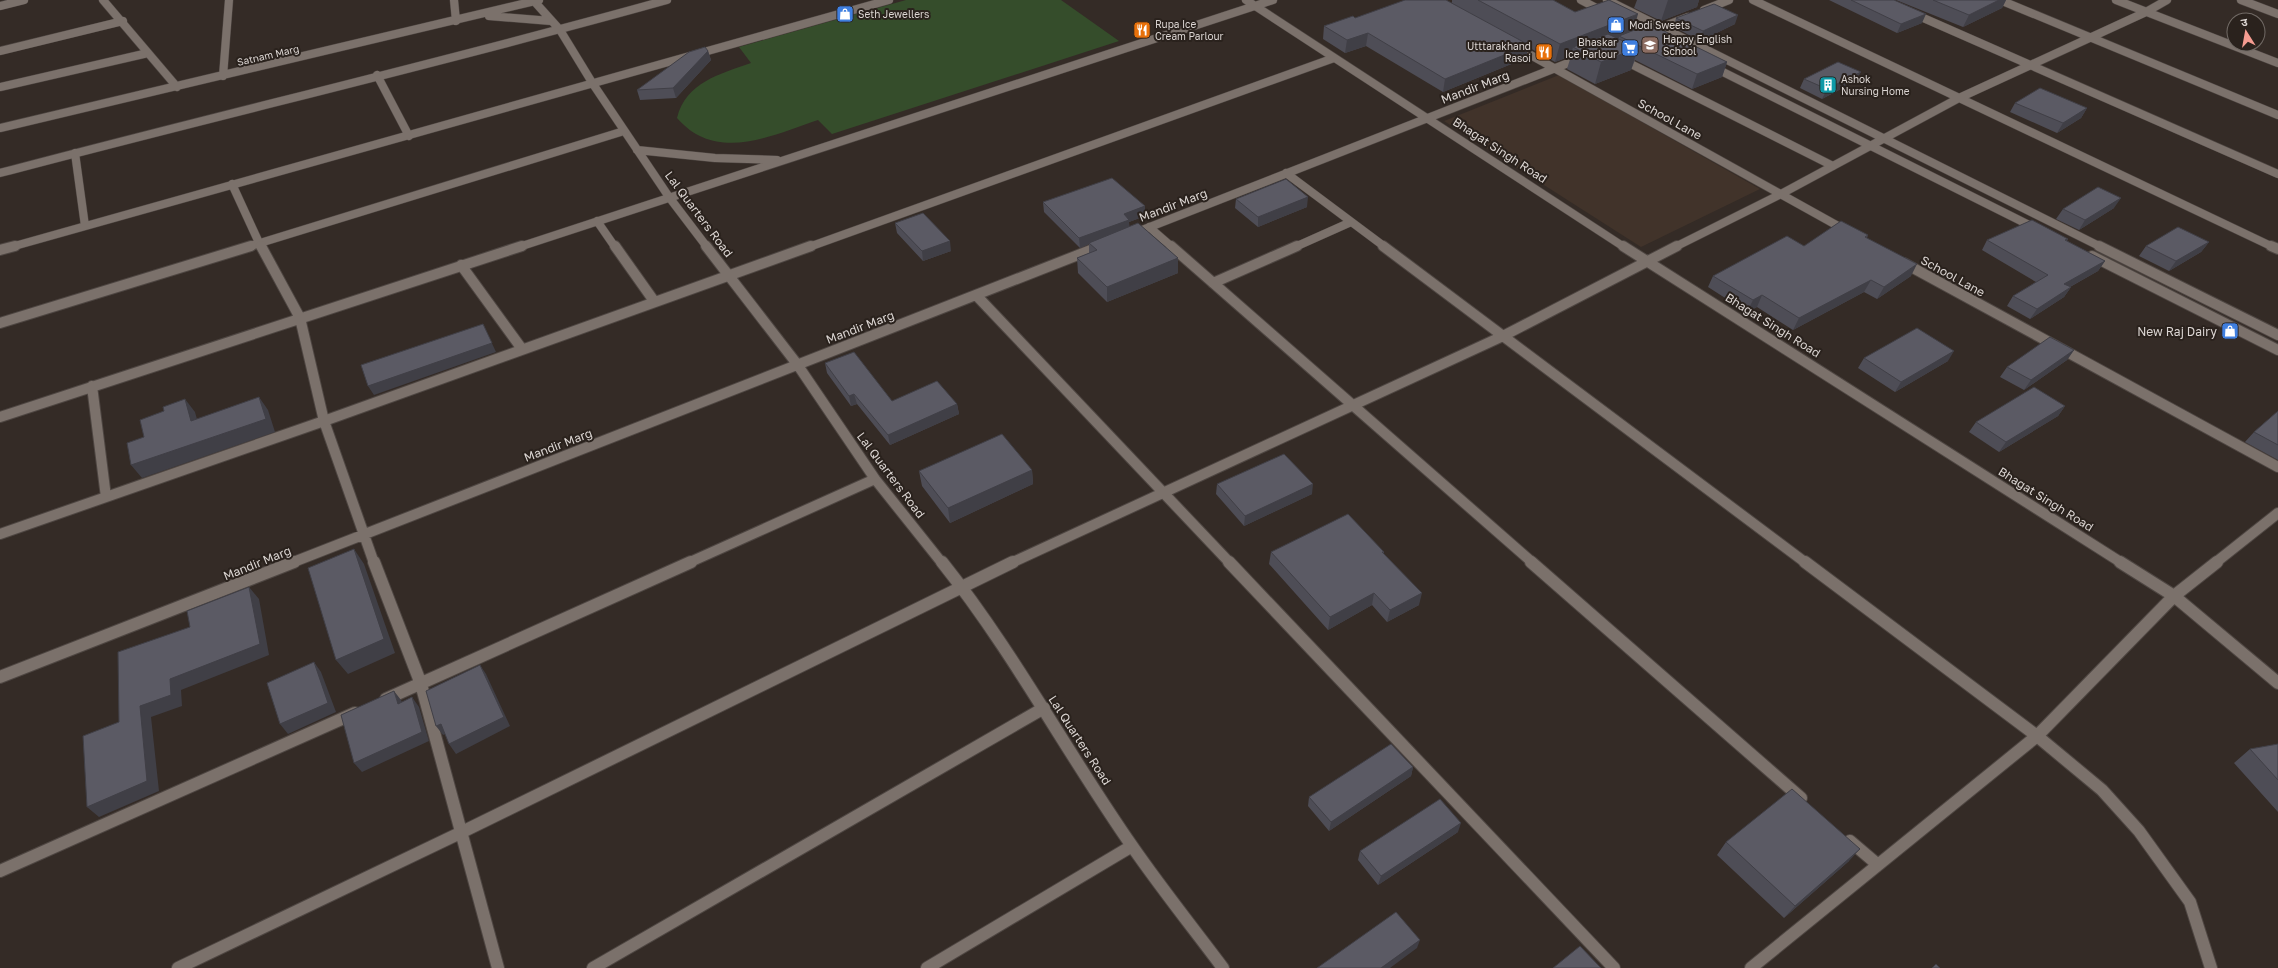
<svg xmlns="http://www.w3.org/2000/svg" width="2278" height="968" font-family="'Golos Text','Noto Sans Devanagari',sans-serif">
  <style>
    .built { fill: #41332a }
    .green { fill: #354d2b }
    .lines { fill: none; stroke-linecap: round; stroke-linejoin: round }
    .minor-far2-casing { stroke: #4e4642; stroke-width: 9 }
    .minor-far1-casing { stroke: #4e4642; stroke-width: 12 }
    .minor-casing { stroke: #4e4642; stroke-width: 14 }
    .minor-far2 { stroke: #7b716b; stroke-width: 8 }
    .minor-far1 { stroke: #7b716b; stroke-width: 10 }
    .minor { stroke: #7b716b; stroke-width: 12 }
    .wall { fill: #4e4d56 }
    .shaded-wall { fill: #403f46 }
    .building { fill: #5b5a64; stroke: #403f46 }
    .labels { text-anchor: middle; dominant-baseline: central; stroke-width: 4; stroke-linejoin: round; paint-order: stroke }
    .far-poi-label { font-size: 10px; fill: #dbd5d2; stroke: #2a221d; text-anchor: start }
    .far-street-label { font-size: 10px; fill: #dbd5d2; stroke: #2a221d }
    .street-label { font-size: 12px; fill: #dbd5d2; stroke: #2a221d }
    .poi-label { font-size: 12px; fill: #dbd5d2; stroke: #2a221d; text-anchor: end }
  </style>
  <rect width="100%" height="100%" fill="#342b26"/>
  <path class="built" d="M1559,75L1760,189L1641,247L1444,121Z"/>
  <path class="green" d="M906,0H1061L1119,41L832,134L818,120C771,136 716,163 677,118C686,82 720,74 751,63L739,47Z"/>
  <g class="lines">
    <defs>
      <path id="minor-far2" d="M103,0L177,87
        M454,0L456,21
        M1246,0L1624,247
        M1581,0L1604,12
        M1607,0L2101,247
        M1753,0L2273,247
        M2000,0L2278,115
        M2116,0L2278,63
        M2241,0L2278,14
        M534,1L560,30L593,84L669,197L707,247
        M0,6L24,0
        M1704,10L1729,0
        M1912,13L2278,174
        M489,16L551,21
        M1647,33L1688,17
        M1516,47L1847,231
        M0,51L123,21
        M1621,59L1833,166
        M1711,66L2037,229
        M377,75L409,136
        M223,76L229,0
        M0,87L148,53
        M0,128L539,0
        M637,150L715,158L777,160
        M75,153L85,226
        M0,173C222,114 446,62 667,0
        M1286,173L1385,247
        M232,184L261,247
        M597,221L615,247
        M1149,227L1172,247
        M1132,234L1581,58
        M11,247L889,0
        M247,247L624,131
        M519,247L1273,0
        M809,247L1334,58
        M1099,247L1101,246
        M1295,247L1351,222
        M1675,247L1781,194L1959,98L2146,12L2167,0"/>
      <path id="minor-far1" d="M261,246L300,318L324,421L374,563
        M615,246L654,301
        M706,246L797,364L875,479L942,563
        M1171,246L1533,563
        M1383,246L1806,563
        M1623,246L2122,563
        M2099,246L2278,335
        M2271,246L2278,249
        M0,250L15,246
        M2092,256L2278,350
        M1904,263L2278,467
        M461,265L522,349
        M1213,283L1297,246
        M976,295L1230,563
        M0,323L251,246
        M92,386L106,497
        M0,417L522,246
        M0,534L324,421L811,246
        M291,563L1101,246
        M688,563L875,479
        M1011,563L1503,336L1677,246
        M2215,563L2278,513"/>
      <path id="minor" d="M374,562L421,684L498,968
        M942,562C1013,651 1067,753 1132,846C1161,888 1193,928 1223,968
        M1229,562L1614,968
        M1531,562L1801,798
        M1805,562L2037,736L2102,790L2139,831L2190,902L2211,968
        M2120,562L2174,596L2278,683
        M0,677L294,562
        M386,699L691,562
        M1850,841L1877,864
        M0,871L355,713
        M178,968L460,833L1013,562
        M593,968L1044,708
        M927,968L1132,846
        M1751,968L2037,736L2174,596L2217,562"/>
    </defs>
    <use href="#minor-far2" class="minor-far2-casing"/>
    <use href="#minor-far1" class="minor-far1-casing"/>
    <use href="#minor" class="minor-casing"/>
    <use href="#minor-far2" class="minor-far2"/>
    <use href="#minor-far1" class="minor-far1"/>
    <use href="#minor" class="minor"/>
  </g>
  <path class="wall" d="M1452,0H1553L1575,12L1634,30L1727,62L1722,77L1692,89L1635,60L1631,70L1595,84L1567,69L1571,56L1555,62L1528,47L1526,58L1443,92L1366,46L1345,53L1323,39L1324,26L1355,18L1452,3Z
    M1637,0H1699L1697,7L1661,21L1634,8Z
    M1829,0H1894L1922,23L1897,33Z
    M1896,0H2006L2002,8L1963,27Z
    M1676,18L1735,24L1700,41L1674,27Z
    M708,51L711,60L676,98L640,100L637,90Z
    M1804,79L1856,81L1822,99L1800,88Z
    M2015,103L2087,108L2081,118L2057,133L2010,112Z
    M1236,199L1307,207L1258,227L1235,208Z
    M1043,202L1145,216L1129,222V226L1178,273L1107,302L1078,273L1077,258L1089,253V244L1080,248L1044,212Z
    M2114,208L2079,230L2056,219L2063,209Z
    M895,223L951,251L923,261L897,233Z
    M1868,235L1867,238L1911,276L1877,299L1864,292L1793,330L1757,307L1747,312L1708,287L1713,276L1804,246Z
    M2068,239L2067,241L2105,261L2098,271L2070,287H2071L2064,297L2030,319L2007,306L2013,296L2036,282L1982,250L1987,240Z
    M2209,242L2201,252L2169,271L2139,256L2146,246Z
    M2074,350L2067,360L2024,390L2000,377L2007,367Z
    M1864,358L1948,361L1895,392L1858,368Z
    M825,363L892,401L957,404L959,414L890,445L857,404L851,406L827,373Z
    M2065,406L2058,416L1999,452L1969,432L1976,422Z
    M2278,411V460L2245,442L2254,432Z
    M1032,470L1033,484L950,523L922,486L919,471Z
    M1217,484L1312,494L1244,526L1216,494Z
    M1271,552H1384V554L1419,605L1387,622L1372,605L1328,630L1269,564Z
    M2278,744V812L2234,763L2250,749Z
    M1413,767L1411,776L1329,831L1308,806L1309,797Z
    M1458,832L1378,885L1358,860L1360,851Z
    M1726,842L1849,861L1784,918L1717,855Z"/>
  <path class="shaded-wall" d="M1668,0H1699L1697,7L1661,21Z
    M1999,0H2006L2002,8L1963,27L1969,15Z
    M1638,14L1633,32L1619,36V38L1582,52L1573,47L1571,56L1555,62L1560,44Z
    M1926,14L1922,23L1897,33L1901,24Z
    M1738,15L1735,24L1700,41L1703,31Z
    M1368,33L1366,46L1345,53L1347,40Z
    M1529,45L1526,58L1443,92L1445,79Z
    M1638,48L1631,70L1595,84L1601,62Z
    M708,51L711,60L676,98L673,88Z
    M1727,62L1722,77L1692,89L1697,74Z
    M1861,72L1856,81L1822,99L1827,89Z
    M2087,108L2081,118L2057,133L2063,123Z
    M1308,197L1307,207L1258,227V217Z
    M2121,198L2114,208L2079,230L2085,220Z
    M1145,206V216L1129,222L1130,229L1089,243V244L1080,248L1079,238L1124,214Z
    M950,241L951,251L923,261L922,251Z
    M2209,242L2201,252L2169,271L2176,261Z
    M1178,258V273L1107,302V287Z
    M2105,261L2098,271L2057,294L2064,284Z
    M1917,264L1911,276L1877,299L1884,287Z
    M1871,280L1864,292L1793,330L1799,318Z
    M2071,287L2064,297L2030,319L2037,309Z
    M1762,295L1757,307L1747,312L1753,300Z
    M483,324L496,352L374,395L368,386Z
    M2074,350L2067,360L2024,390L2031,380Z
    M1954,351L1948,361L1895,392L1901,382Z
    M854,394L857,404L851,406L849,396Z
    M259,397L268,410L275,432L142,478L131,465Z
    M185,399L195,412L201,434L191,421Z
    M957,404L959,414L890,445L888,435Z
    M2065,406L2058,416L1999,452L2006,442Z
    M1032,470L1033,484L950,523L948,508Z
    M1313,484L1312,494L1244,526L1245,516Z
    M354,549L364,564L395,653L348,674L336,660Z
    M249,587L259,599L269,655L181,690L182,706L151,717L159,791L99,817L87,807L140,706L170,679Z
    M1374,593L1372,605L1328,630L1330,617Z
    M1422,593L1419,605L1387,622L1390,610Z
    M314,662L321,672L336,712L288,734L280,724Z
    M480,665L486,674L510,726L456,754L449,744Z
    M394,691L401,700L406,713L398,704Z
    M412,697L419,707L429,741L362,772L354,763Z
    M441,724L448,733L443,735L436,726Z
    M1413,767L1411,776L1329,831L1331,822Z
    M1461,823L1458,832L1378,885L1381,876Z
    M1860,849L1849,861L1784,918L1795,906Z
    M1420,940L1417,948L1390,968H1381Z"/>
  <path class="building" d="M1405,0H1446L1529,45L1445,79L1368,33L1347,40L1324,26L1353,16L1355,18Z
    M1478,0H1553L1575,12L1609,0L1638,14L1560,44Z
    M1851,0H1894L1926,14L1901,24Z
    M1933,0H1999L1969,15Z
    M1714,4L1738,15L1703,31L1676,18Z
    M1650,24L1727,62L1697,74L1619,36Z
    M1608,34L1638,48L1601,62L1573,47Z
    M705,47L708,51L673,88L637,90L689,52Z
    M1838,62L1861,72L1827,89L1804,79Z
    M2040,88L2087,108L2063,123L2015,103Z
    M1112,178L1145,206L1124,214L1129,220L1079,238L1043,202Z
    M1286,179L1308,197L1258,217L1236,199Z
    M2098,187L2121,198L2085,220L2063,209Z
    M923,213L950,241L922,251L895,223Z
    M2032,220L2068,239L2065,240L2105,261L2064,284L2071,287L2037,309L2013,296L2048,275L1987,240Z
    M1841,221L1868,235L1865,237L1917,264L1884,287L1871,280L1799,318L1762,295L1753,300L1713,276L1787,236L1804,246Z
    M1138,223L1178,258L1107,287L1077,258L1097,250L1089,243Z
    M2178,227L2209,242L2176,261L2146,246Z
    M483,324L492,343L368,386L361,365Z
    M1917,328L1954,351L1901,382L1864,358Z
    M2050,337L2074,350L2031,380L2007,367Z
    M854,352L892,401L937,381L957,404L888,435L854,394L849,396L825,363Z
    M2034,387L2065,406L2006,442L1976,422Z
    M259,397L266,419L131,465L127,443L144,437L140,420L164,411L163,407L185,399L191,421Z
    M2278,411V445L2254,432Z
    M1002,434L1032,470L948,508L919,471Z
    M1284,454L1313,484L1245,516L1217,484Z
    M1348,514L1384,552H1382L1422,593L1390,610L1374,593L1330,617L1271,552Z
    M354,549L384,639L336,660L308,568Z
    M249,587L260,644L170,679L171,695L140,706L147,781L87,807L83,736L119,722L118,652L190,627L187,611Z
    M314,662L328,703L280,724L267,683Z
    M480,665L504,717L449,744L441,724L436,726L426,691Z
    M394,691L398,704L412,697L422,732L354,763L341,715Z
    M1391,744L1413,767L1331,822L1309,797Z
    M2278,744V780L2250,749Z
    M1792,789L1860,849L1795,906L1726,842Z
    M1440,799L1461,823L1381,876L1360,851Z
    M1396,912L1420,940L1381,968H1317Z
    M1580,946L1601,968H1553Z
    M1936,964L1940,968H1932Z"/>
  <defs>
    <symbol id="shop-square" viewBox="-11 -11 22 22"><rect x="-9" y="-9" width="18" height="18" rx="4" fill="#3f7fe0" stroke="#2a221d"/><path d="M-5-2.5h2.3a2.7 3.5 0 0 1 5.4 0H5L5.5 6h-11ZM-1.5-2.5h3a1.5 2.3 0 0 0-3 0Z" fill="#fff"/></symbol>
    <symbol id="restaurant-square" viewBox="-11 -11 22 22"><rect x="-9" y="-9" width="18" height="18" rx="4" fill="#e8710a" stroke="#2a221d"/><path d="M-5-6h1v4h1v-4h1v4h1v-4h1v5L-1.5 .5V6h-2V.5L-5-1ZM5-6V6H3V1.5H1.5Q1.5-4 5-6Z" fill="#fff"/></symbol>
    <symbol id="school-square" viewBox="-11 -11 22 22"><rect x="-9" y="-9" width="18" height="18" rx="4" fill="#8d6e63" stroke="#2a221d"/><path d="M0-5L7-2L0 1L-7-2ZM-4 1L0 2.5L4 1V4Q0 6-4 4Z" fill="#fff"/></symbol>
    <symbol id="supermarket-square" viewBox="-11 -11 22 22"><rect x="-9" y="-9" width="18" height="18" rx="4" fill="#3f7fe0" stroke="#2a221d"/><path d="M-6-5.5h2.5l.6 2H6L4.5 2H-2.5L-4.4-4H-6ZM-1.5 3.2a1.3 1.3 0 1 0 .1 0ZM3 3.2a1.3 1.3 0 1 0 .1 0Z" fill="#fff"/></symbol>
    <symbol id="building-square" viewBox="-11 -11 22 22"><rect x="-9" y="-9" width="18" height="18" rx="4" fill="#0f9aa8" stroke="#2a221d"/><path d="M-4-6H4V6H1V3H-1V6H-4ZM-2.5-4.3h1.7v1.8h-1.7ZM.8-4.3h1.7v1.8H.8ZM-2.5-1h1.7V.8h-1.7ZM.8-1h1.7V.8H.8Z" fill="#fff"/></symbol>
  </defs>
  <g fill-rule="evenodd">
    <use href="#shop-square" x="835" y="4" width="20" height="20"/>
    <use href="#shop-square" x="1606" y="15" width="20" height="20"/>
    <use href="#restaurant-square" x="1132" y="20" width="20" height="20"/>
    <use href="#school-square" x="1640" y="35" width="20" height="20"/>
    <use href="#supermarket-square" x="1620" y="38" width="20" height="20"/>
    <use href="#restaurant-square" x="1534" y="42" width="20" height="20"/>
    <use href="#building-square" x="1818" y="75" width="20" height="20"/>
    <use href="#shop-square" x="2220" y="321" width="20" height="20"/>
  </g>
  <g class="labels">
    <g class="far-poi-label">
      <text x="858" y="14">Seth Jewellers</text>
      <text x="1155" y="24">Rupa Ice<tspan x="1155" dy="12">Cream Parlour</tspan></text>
      <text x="1629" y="25">Modi Sweets</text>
      <text x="1663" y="39">Happy English<tspan x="1663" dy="12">School</tspan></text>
      <text x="1617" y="42" text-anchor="end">Bhaskar<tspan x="1617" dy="12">Ice Parlour</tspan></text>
      <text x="1531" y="46" text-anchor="end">Utttarakhand<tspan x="1531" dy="12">Rasoi</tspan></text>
      <text x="1841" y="79">Ashok<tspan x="1841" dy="12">Nursing Home</tspan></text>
    </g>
    <g class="far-street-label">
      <text transform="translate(268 55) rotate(-13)">Satnam Marg</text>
    </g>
    <g class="street-label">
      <text transform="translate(1475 87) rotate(-21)">Mandir Marg</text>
      <text transform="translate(1670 119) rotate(29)">School Lane</text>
      <text transform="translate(1500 150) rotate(33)">Bhagat Singh Road</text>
      <text transform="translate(1173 205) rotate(-21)">Mandir Marg</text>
      <text transform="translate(699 214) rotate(53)">Lal Quarters Road</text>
      <text transform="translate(1953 276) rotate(29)">School Lane</text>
      <text transform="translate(1773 325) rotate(32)">Bhagat Singh Road</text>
      <text transform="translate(860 327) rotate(-21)">Mandir Marg</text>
      <text transform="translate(558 445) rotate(-21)">Mandir Marg</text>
      <text transform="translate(891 475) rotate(53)">Lal Quarters Road</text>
      <text transform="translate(2046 499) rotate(32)">Bhagat Singh Road</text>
      <text transform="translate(257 563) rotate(-22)">Mandir Marg</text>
      <text transform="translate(1080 740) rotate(57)">Lal Quarters Road</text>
    </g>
    <g class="poi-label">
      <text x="2217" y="331">New Raj Dairy</text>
    </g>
  </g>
  <g transform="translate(2246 32) rotate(349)"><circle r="19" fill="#2a221d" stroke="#716a65"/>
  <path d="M0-3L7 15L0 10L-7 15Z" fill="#f59c91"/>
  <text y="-6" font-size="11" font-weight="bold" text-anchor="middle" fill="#dbd5d2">उ</text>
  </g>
</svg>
